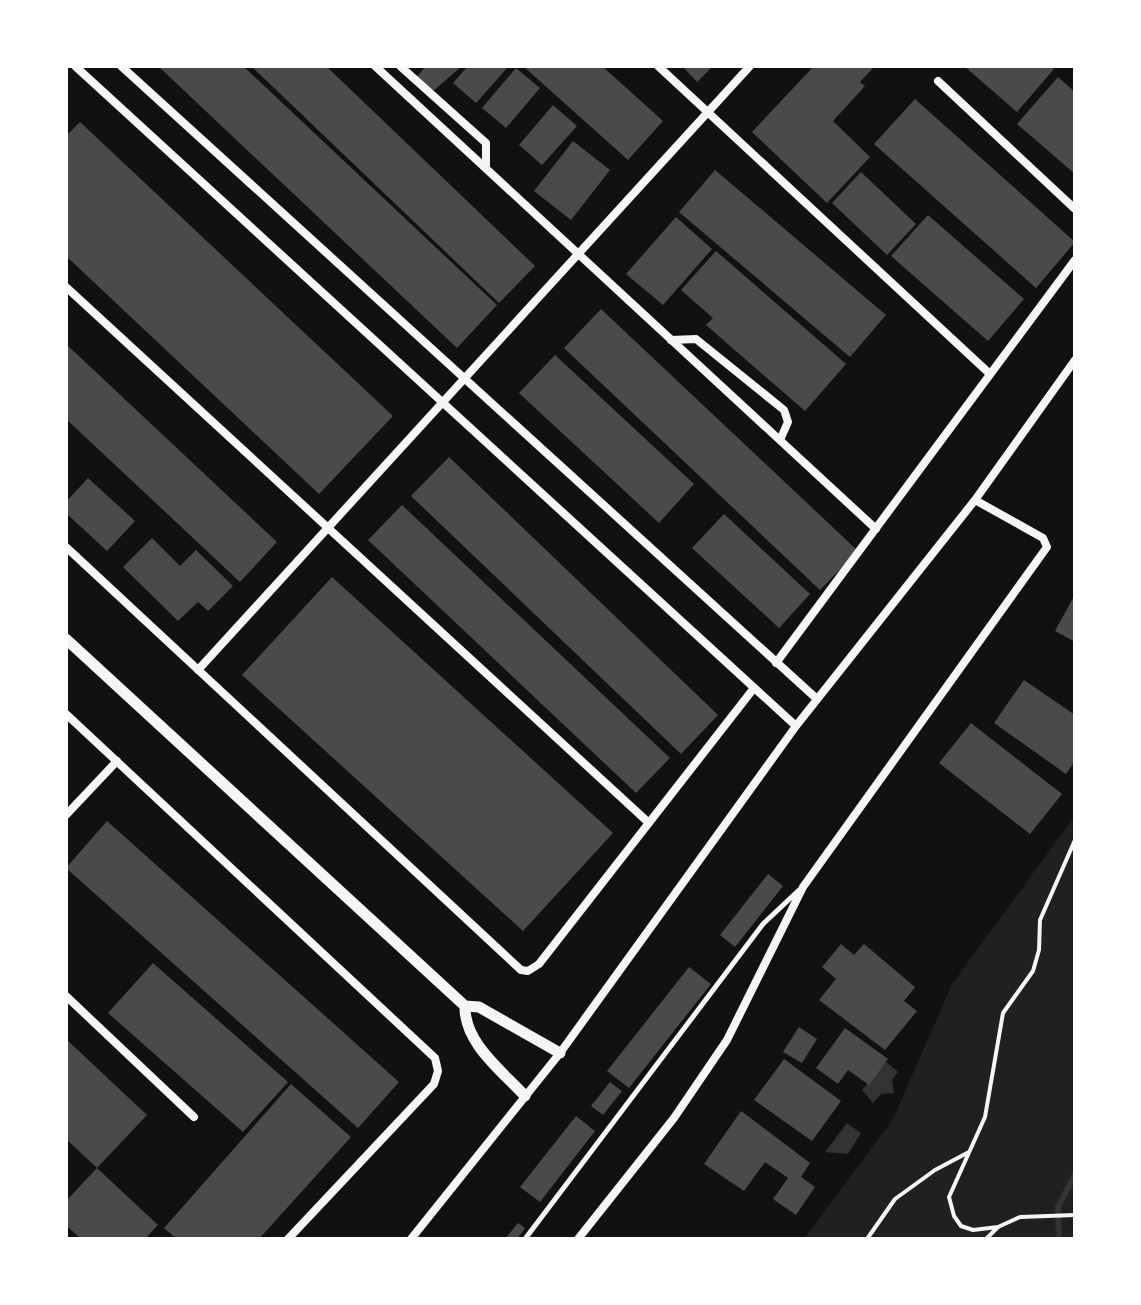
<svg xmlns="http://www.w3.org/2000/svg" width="1141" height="1305" font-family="Barlow,sans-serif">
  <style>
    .green { fill: #202020 }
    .water { fill: #333 }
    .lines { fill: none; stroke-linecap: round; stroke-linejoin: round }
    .stream { stroke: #333; stroke-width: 6 }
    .building { fill: #4a4a4a }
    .path { stroke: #f5f5f5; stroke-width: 4 }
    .service { stroke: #f5f5f5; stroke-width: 5 }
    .minor { stroke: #f5f5f5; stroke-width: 8 }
    .tertiary { stroke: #f5f5f5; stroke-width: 11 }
  </style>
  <rect width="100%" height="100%" fill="#111"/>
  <path class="green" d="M1075,816V1239H804L893,1119L952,984Z"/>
  <path class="water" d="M886,1062L898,1072L892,1080L894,1093L881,1094L873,1103L862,1090Z
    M847,1123L861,1133L848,1154L825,1152Z"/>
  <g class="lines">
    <path class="stream" d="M1059,1239L1058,1207L1075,1175"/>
  </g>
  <path class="building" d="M158,66H243L497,305L457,348Z
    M251,66H326L535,266L499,303Z
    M426,66H462L432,92L416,78Z
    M468,66H509L476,103L453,83Z
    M523,66H602L663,121L628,160Z
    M682,66H713L697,82Z
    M814,66H875L860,82L865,86L833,121L870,157L827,203L752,132Z
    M964,66H1050L1054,69L1017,112Z
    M516,68L540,88L506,128L482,108Z
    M1058,77L1075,92V174L1017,124Z
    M915,99L1075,242L1036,288L874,144Z
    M553,105L577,126L542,165L519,145Z
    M80,122L393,416L319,494L66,256V136Z
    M573,141L610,170L571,220L534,191Z
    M715,170L886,315L850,357L679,212Z
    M861,172L916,224L887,255L832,203Z
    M928,215L1024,299L988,341L891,256Z
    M676,217L712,249L663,305L626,274Z
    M716,251L846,364L805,411L706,325L713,318L681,290Z
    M601,309L858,551L820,590L564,348Z
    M66,344L277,542L240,582L66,419Z
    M555,355L694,484L659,523L519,393Z
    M449,457L718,715L681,754L411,496Z
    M88,478L135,521L107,551L66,513V502Z
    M402,505L670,758L636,793L368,540Z
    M724,514L810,594L779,628L692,548Z
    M152,538L180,566L196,550L233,586L208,611L198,602L178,621L123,567Z
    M332,577L613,833L523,931L242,675Z
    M1073,598L1075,599V642L1055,631Z
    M1024,680L1075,715V761L1066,774L994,723Z
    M971,723L1062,794L1030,834L939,763Z
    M107,821L399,1082L358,1128L66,868Z
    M768,874L783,886L735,947L720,935Z
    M841,944L854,955L864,944L915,987L904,1001L917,1011L885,1050L819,1000L836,979L822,967Z
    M153,963L288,1082L243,1132L108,1013Z
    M689,967L711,984L629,1088L607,1071Z
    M799,1027L817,1039L802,1063L783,1052Z
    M845,1028L888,1059L869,1085L848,1070L838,1084L816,1068Z
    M66,1039L147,1115L97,1168L66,1139Z
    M784,1059L841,1101L812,1141L754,1100Z
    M610,1082L622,1091L603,1115L591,1106Z
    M291,1084L351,1137L259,1239H177L164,1228Z
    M741,1111L810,1163L801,1177L815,1187L796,1215L773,1199L788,1178L765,1162L744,1191L704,1164Z
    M576,1116L595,1131L540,1202L520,1187Z
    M97,1168L158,1225L145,1239H81L66,1225V1201Z
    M518,1223L525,1228L517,1239H505Z"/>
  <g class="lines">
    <path class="path" d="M1075,840L1040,920L1039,950L1033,971L1003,1013L985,1117L949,1197L954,1216L961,1226L973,1230L998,1227L1020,1217L1075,1215
      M867,1239L895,1199L935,1170L969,1152
      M986,1239L998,1227"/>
    <path class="service" d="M525,1239L763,924L798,891"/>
    <path class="minor" d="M75,66L796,726
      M121,66L817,699
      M375,66L876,529
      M400,66L486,143V168
      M658,66L990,374
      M938,81L1075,209
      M66,287L649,823
      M671,340L696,339L784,410L788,422L780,440
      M66,547L521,970L528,971L539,964L754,688
      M776,663L1075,260
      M198,670L750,66
      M66,714L435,1058L438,1071L434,1084L288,1239
      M66,815L117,761
      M66,996L194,1117
      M411,1239L560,1053L796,726L975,500L1075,360
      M578,1239L674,1118L727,1040L803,887L1047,547L1043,538L975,500"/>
    <path class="tertiary" d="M66,639L465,1006L479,1007L560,1053
      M465,1006C464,1043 502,1071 525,1096"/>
  </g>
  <rect width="1141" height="1305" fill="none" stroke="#ffffff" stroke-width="136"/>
</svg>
